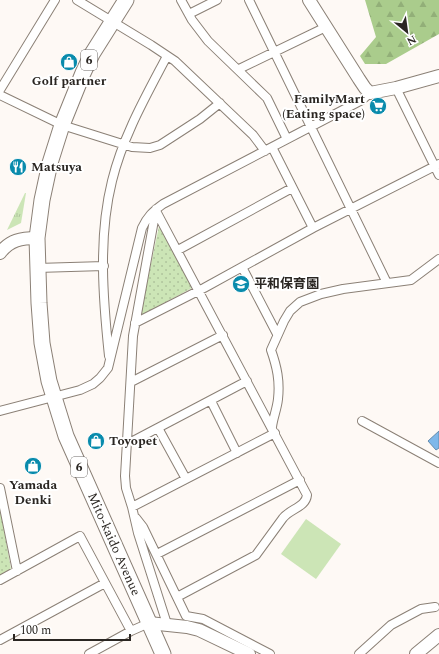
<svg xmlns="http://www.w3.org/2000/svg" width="439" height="654" font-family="Spectral,'Noto Sans JP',serif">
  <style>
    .grass { fill: url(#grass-tufts) }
    .forest { fill: url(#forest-firs) }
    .park { fill: url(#park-dots) }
    .garden { fill: #cce5b6 }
    .water { fill: #7fb8ea; stroke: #668cae }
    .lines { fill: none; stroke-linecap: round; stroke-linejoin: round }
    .street-casing { stroke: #8b8076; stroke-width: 10 }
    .secondary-casing { stroke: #8b8076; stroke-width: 14 }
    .highway-casing { stroke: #8b8076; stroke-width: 17 }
    .street { stroke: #fff; stroke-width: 8 }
    .secondary { stroke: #fff; stroke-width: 12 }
    .highway { stroke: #fff; stroke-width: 15 }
    .labels { text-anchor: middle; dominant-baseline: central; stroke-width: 4; stroke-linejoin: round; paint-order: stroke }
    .shield { fill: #fff; stroke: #6a6764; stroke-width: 1 }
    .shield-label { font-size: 12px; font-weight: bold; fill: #2a2622 }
    .poi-label { font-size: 13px; font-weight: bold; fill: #2a2622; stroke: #fff; text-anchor: start }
    .street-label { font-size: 13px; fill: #2a2622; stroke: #fff }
  </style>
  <defs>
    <pattern id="grass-tufts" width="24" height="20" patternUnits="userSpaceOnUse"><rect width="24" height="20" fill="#cce5b6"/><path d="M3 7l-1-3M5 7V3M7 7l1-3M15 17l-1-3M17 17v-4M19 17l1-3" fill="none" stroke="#afc49c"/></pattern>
    <pattern id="forest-firs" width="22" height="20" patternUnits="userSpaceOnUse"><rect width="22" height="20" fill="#aacc8c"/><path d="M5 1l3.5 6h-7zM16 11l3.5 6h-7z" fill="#92af78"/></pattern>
    <pattern id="park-dots" width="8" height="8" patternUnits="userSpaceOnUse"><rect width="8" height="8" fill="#cce5b6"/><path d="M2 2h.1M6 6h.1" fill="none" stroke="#afc49c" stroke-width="1.8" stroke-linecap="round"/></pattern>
  </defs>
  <rect width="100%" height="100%" fill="#fef9f5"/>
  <path class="grass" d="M25,193H26L21,223L7,230Z"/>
  <path class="forest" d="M365,0H439V34L386,64H365L360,56L376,37Z"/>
  <path class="park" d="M159,226L192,288L140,316Z
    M0,507L11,569L0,575Z"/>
  <path class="garden" d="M306,519L341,544L316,579L281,554Z"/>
  <path class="water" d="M439,431V448L436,450L428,441Z"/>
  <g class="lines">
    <defs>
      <path id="street" d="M77,0L151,45L175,61L253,135L265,151
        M181,0L192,20L208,41L267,98L287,139
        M249,0L387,283
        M189,14L217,0
        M239,69L326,27
        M396,88L439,175
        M0,90L55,0
        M0,95L62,125L132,147L150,148L160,145L200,119L220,103
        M272,147L313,228
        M156,209L133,336L125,476L126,488L132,507L138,533L167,624
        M156,211L307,495C306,507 290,509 283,518L256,555L177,597
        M178,250L292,188
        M242,267L277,334
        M37,268L104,266
        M135,323L204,288L313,228L439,164
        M109,356C103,299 98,237 112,181C123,136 146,96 167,56
        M131,382L223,335
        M211,401L237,453
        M0,411L80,390L93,384L100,378L108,368L142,228C147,217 153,211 163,204L362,100L370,93
        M362,421L439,463
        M272,427C273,418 277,409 278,399C280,381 277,367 271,350L284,321L290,311L300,302L321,294L343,289L411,280L439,259
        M158,428L186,479
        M127,441H133L247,381
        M0,488L17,571
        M132,507L275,433
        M136,518L143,527L186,616L203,619L270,654
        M157,554L300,480
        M0,580L80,536L131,631
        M0,640L105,583
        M89,654L131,631L149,623
        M359,654L391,625L421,609L435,607"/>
      <path id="secondary" d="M309,0L359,79L365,88L370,93L396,88L439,76
        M0,253C10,240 21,238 37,238
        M149,623L187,627L199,630L249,654
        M416,654L439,635"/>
      <path id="highway" d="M126,0L92,54L83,73L62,125L50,163L42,200L37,238L39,303L42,343L49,381L66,436L163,654"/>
    </defs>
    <use href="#street" class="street-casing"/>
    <use href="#secondary" class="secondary-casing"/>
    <use href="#highway" class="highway-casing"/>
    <use href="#street" class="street"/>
    <use href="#secondary" class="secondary"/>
    <use href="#highway" class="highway"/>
  </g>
  <defs>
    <symbol id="shop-disc" viewBox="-11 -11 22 22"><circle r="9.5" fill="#098bac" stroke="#fff"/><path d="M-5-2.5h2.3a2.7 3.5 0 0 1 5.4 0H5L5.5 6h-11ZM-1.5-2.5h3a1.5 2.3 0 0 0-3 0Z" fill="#fff"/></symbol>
    <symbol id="supermarket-disc" viewBox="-11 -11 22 22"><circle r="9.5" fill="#098bac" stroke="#fff"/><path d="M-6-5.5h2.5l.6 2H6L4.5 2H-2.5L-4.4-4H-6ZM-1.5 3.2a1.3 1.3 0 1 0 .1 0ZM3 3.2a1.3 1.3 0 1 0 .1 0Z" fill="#fff"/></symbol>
    <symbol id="restaurant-disc" viewBox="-11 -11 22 22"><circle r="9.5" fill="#098bac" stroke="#fff"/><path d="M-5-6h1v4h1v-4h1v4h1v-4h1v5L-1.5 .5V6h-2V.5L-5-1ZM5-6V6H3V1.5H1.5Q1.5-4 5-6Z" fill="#fff"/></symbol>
    <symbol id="school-disc" viewBox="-11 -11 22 22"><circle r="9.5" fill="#098bac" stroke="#fff"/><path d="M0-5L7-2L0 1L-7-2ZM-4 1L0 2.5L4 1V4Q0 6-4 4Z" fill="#fff"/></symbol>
  </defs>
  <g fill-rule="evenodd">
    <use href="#shop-disc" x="59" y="52" width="20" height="20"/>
    <use href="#supermarket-disc" x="368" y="96" width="20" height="20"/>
    <use href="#restaurant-disc" x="8" y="157" width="20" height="20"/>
    <use href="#school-disc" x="231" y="274" width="20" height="20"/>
    <use href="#shop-disc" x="86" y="431" width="20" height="20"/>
    <use href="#shop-disc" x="23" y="456" width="20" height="20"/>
  </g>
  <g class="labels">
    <g class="shield">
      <rect x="81" y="50" width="16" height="20" rx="3"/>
      <rect x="71" y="457" width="16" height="20" rx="3"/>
    </g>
    <g class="shield-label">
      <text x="89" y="60">6</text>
      <text x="79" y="467">6</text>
    </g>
    <g class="poi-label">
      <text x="69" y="81" text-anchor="middle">Golf partner</text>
      <text x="365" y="99" text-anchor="end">FamilyMart<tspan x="365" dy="15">(Eating space)</tspan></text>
      <text x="31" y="167">Matsuya</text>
      <text x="254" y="284">平和保育園</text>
      <text x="109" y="441">Toyopet</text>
      <text x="33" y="485" text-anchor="middle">Yamada<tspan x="33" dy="15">Denki</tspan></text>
    </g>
    <g class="street-label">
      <text transform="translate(114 544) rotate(66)">Mito-kaido Avenue</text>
    </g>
  </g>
  <g transform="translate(407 32) rotate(151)" stroke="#ffffff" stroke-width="3" paint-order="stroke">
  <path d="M0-3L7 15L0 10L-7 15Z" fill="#2a2622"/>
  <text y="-6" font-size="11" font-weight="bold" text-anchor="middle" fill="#2a2622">N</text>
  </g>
  <path d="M14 634v6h116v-6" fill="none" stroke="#2a2622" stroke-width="2"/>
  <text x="20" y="634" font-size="12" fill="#2a2622" stroke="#ffffff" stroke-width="3" paint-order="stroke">100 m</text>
</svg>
